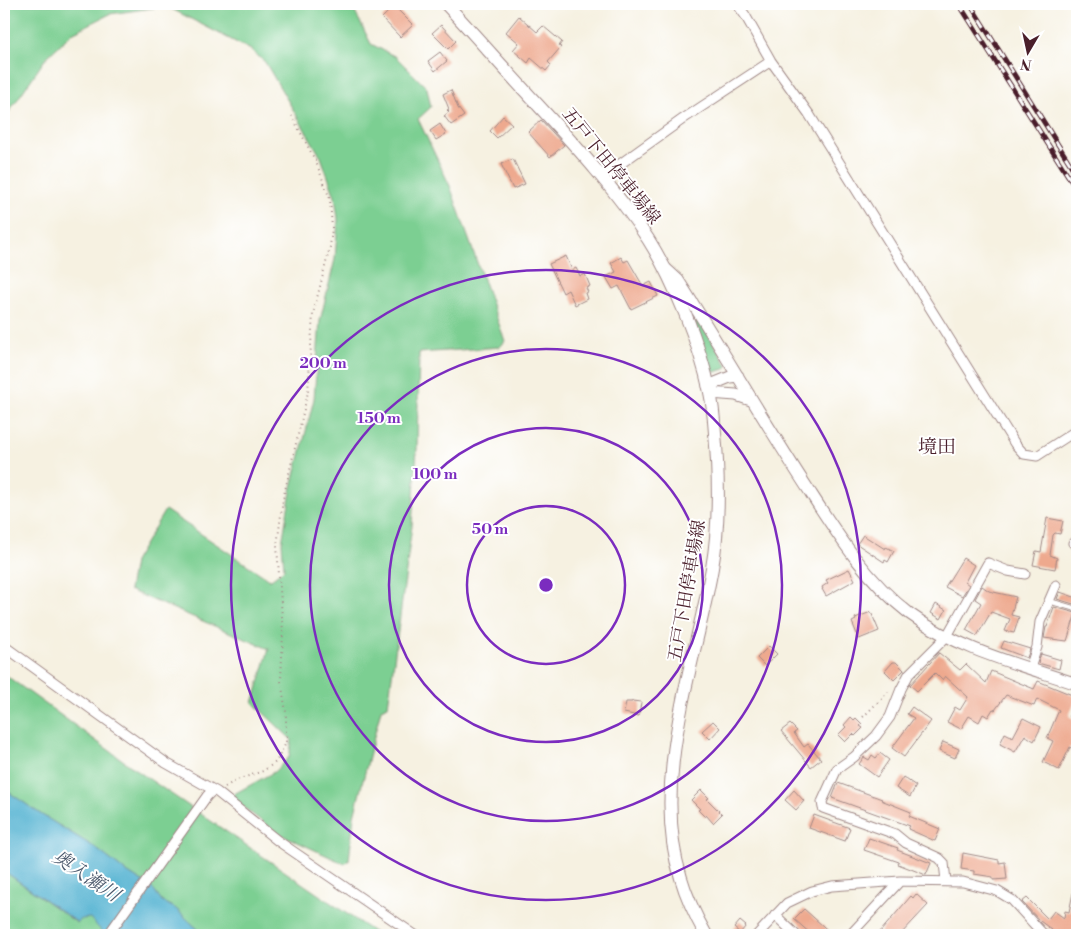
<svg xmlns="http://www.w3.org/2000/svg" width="1081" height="939" font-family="'Libre Bodoni','Noto Serif JP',serif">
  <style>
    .green { fill: #7bcf92; stroke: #62775e }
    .water { fill: #52b2d1; stroke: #4e687e }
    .building { fill: #eea98e }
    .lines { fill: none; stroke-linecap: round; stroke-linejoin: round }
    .service-casing { stroke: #a08886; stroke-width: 6 }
    .minor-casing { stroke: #a08886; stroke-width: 11 }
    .tertiary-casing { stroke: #a08886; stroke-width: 13 }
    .secondary-casing { stroke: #a08886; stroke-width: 14 }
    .path { stroke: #a08886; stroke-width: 2; stroke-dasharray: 1 4; stroke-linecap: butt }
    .service { stroke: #fff; stroke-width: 4.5 }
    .minor { stroke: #fff; stroke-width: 9 }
    .tertiary { stroke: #fff; stroke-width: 11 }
    .secondary { stroke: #fff; stroke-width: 12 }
    .rail-casing { stroke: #4a1f2b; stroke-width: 5 }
    .rail { stroke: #fff; stroke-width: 3; stroke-dasharray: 9; stroke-linecap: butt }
    .ring { fill: none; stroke: #7b2cbf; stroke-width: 2.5 }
    .labels { text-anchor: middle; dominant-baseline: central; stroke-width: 4; stroke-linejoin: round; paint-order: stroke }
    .street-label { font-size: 18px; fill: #4a1f2b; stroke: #fff }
    .neighbourhood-label { font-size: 19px; fill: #4a1f2b; stroke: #fff }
    .water-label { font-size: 19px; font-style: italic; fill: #4d5a6d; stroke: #fff }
    .centre { fill: #7b2cbf; stroke: #fff; stroke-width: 2.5 }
    .ring-label { font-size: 15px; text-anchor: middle; font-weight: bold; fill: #7b2cbf; stroke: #fff; stroke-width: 4; stroke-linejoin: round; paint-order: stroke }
  </style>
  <rect width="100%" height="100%" fill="#fff"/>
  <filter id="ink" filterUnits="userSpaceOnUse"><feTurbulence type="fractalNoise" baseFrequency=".02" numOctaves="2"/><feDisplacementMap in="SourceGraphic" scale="10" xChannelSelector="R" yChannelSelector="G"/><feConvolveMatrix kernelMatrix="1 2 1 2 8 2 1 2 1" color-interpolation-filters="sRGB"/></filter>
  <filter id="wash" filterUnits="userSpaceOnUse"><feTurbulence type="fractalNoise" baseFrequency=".0096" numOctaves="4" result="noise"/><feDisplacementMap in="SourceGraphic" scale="20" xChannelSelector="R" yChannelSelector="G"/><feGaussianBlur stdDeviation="1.12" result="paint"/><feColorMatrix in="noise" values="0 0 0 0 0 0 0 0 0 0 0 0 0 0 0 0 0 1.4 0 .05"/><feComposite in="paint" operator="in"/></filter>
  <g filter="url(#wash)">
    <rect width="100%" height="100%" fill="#f6f1e1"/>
    <path class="green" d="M4,4H351L371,44L396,57L427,88L431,107L418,119L450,186L505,341L500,347L419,353L417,449L412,526L388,706L381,709L354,816L349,860L345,864L276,832L231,798L234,794L274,772L289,757L292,740L253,703L269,649L129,590L134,562L165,510L270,580L284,569L282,543L291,491L314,399L320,321L335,259L338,219L335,197L321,157L265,62L251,50L166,6L110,14L72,33L46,58L4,119Z
      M700,321L727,365L725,369L715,372L710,370L695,322Z
      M4,674L139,772L378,935H204L175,908L162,902L152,888L125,871L94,847L42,815L4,789Z
      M4,871L77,923L81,919L90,917L105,935H4Z"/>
    <path class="water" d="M4,789L42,815L94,847L125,871L152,888L162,902L175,908L204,935H105L90,918L81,919L78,923L4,871Z"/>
    <g id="blocks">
      <path class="building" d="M394,6L413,25L400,37L382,18Z
        M519,16L537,32L543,26L562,42L559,46L561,47L548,62L551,65L546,71L531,58L528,63L513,50L519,43L506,32Z
        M441,25L456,41L448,49L432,33Z
        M440,52L447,61L435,71L428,61Z
        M451,90L458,108L464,116L451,125L444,116L449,112L447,110L449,109L443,94Z
        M503,116L512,124L497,138L490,131Z
        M541,120L564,145L550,157L528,132Z
        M440,124L446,134L436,140L430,131Z
        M513,159L525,184L513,189L501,164Z
        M566,256L572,270L576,268L580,276L585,274L590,286L586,288L588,292L585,293L587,299L575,305L568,290L563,293L549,264Z
        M621,257L624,262L628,260L643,286L651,282L658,296L631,309L619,286L613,289L606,277L616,272L611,263Z
        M1047,518L1063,521L1060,534L1055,533L1053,535L1050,555L1057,558L1055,569L1033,565L1036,551L1041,552Z
        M863,535L885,549L886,547L894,551L888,562L885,560L884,562L857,544Z
        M963,558L974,565L965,582L969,585L962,596L945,587Z
        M849,569L855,580L826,596L822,589H823L822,587L828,583L826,580Z
        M982,586L989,591L1016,597L1011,615L1019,617L1014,633L1005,631L1010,619L991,612L977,636L966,630L981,603L975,599Z
        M1060,592L1077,598V605L1057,599Z
        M936,604L946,610L941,619L931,613Z
        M1054,607L1076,613L1067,641L1044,638L1046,627H1047Z
        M871,612L879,631L859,639L852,622L856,620L855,618Z
        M1004,641L1030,649L1027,658L1001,648Z
        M769,646L777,654L765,666L757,658Z
        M939,653L960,670L966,664L986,683L991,671L1034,689L1038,681L1077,697L1069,716L1077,721V741L1074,749L1070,747L1059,770L1043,762L1053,741L1047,738L1059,710L1037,699L1034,706L1006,695L995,710L993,709L988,717L983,714L979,722L969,716L961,729L947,722L955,707L960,710L968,697L945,676L942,680L935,673L917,691L910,685Z
        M1041,654L1061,660L1059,669L1038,663Z
        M893,662H896L904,670L894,680L885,671Z
        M632,701L641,702L639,716L624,713L626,702H632Z
        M912,707L931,721L904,757L892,748L914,718L907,714Z
        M851,717L854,720L856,718L862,724L860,726L863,728L855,736L853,734L845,742L838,735L846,727L844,725Z
        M1023,718L1041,727L1034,741L1025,735L1015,752L1000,744L1005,733L1013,737Z
        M713,721L720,728L710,739L702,731Z
        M790,724L797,731L794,733L804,747L808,744L821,759L811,767L781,731Z
        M943,742L959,749L955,758L939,751Z
        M880,753L889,760L877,777L859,764L864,757L869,760L872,755L876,758Z
        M903,777L916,786L910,797L896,788Z
        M838,783L882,799L881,800L911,812L909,816L940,829L935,841L908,829L910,826L832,798Z
        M701,790L709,798L707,799L722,814L713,823L706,815L705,817L698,810L700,809L691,800Z
        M794,790L804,801L796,810L785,800Z
        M814,815L850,828L845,841L809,828Z
        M869,838L898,848L897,850L931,863L926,875L898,864L899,862L864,850Z
        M963,853L999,860V863L1005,862L1007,879L993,880V877L974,874V871L961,869Z
        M1073,893H1077V935H1050L1052,930L1040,921L1022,902L1027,898L1048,919L1054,911L1064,918L1065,911L1069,912Z
        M916,894L928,905L900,935H884L880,932L911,896L913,898Z
        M804,909L833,935H812L794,919Z
        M740,921L746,926L740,933L734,928Z"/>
    </g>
  </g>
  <g filter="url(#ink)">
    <use href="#blocks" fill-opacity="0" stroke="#a08886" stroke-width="1"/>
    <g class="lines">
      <defs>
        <path id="service" d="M1049,601L1076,609"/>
        <path id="minor" d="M737,4L745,15L771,61L809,114L1015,444L1024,454L1037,456L1077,430
          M602,177L683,119L771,61
          M1073,543L1077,544
          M4,646L166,763L217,792L278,841L415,935
          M1030,668L1037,647L1040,622L1056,585
          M946,881L944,863L939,858L906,843L895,834L823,808L822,802L837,769L854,757L876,736L890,717L901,689L909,674L947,636L988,563L1008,571L1025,574
          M775,915L796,935
          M108,935L207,796L213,790
          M757,935L787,903L812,891L832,886L900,881L963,882L997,891L1012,900L1044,935
          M850,935L900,881"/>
        <path id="tertiary" d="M665,268L678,280C723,350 764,422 810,492C839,537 867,581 910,614C959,650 1021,665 1077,684
          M708,386L730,377L738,376
          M710,393L736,395L751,400"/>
        <path id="secondary" d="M446,4C473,33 499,63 526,92C569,139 613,185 648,239C674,280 700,345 710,392C713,406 714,420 715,433C719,478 720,523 712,568C695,665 650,781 681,878C687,899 696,917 706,935"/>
      </defs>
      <use href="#service" class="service-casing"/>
      <use href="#minor" class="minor-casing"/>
      <use href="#tertiary" class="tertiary-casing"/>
      <use href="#secondary" class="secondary-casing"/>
      <path class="path" d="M863,717L888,692
        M225,787L237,780L263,771L276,762L286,743V712L281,681L283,632L277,546L283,499L308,392L313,314L330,247L332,228L330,199L316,162L292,116"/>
      <use href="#service" class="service"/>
      <use href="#minor" class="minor"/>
      <use href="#tertiary" class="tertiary"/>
      <use href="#secondary" class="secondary"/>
      <defs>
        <path id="rail" d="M959,4L1077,190
          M970,4L1077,175"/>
      </defs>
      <use href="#rail" class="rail-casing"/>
      <use href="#rail" class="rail"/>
    </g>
  </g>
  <g class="ring">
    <circle cx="546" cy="585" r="79"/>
    <circle cx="546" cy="585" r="157"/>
    <circle cx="546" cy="585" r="236"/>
    <circle cx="546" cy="585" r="315"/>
  </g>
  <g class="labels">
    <g class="street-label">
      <text transform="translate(611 166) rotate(51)">五戸下田停車場線</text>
      <text transform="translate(687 591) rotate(-80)">五戸下田停車場線</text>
    </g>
    <g class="neighbourhood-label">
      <text x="937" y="447">境田</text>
    </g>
    <g class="water-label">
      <text transform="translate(86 876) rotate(34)">奥入瀬川</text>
    </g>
  </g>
  <circle cx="546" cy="585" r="8" class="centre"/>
  <g class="ring-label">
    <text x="323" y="368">200 m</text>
    <text x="379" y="423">150 m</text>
    <text x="435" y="479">100 m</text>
    <text x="490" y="534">50 m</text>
  </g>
  <rect width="1081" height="939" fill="none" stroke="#fff" stroke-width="20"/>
  <g transform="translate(1028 52) rotate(189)" stroke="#ffffff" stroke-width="4" paint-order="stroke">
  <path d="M0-4L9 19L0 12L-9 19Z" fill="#4a1f2b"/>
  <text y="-8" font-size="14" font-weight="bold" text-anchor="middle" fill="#4a1f2b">N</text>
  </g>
</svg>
